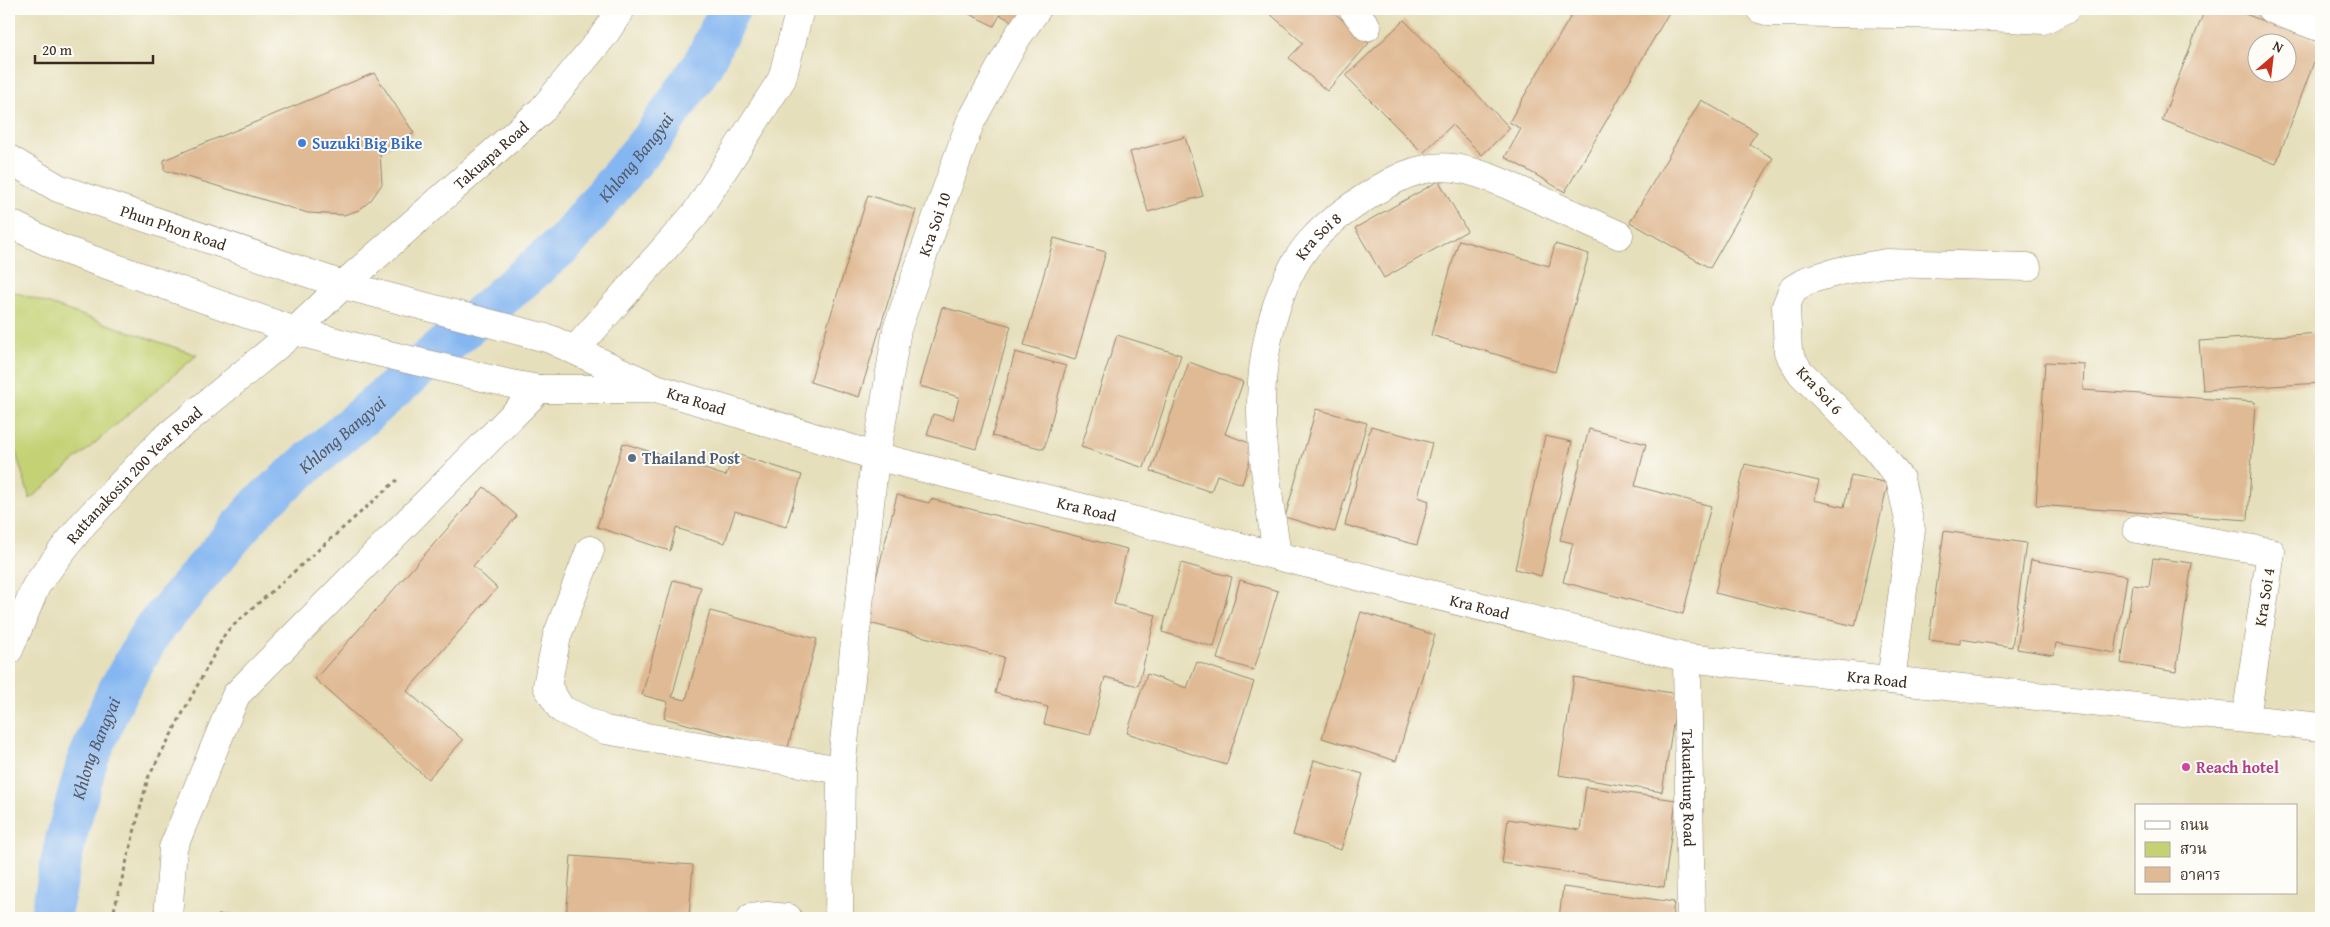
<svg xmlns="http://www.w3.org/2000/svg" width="2330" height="927" font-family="'Gentium Book Plus','Noto Serif Thai',serif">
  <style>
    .green { fill: #c4d274; stroke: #807e49 }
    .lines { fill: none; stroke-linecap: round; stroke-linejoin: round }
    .canal { stroke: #84b6f1; stroke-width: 41 }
    .building { fill: #e0ba94; fill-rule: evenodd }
    .minor-casing { stroke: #90846c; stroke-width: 29 }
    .major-casing { stroke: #90846c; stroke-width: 29 }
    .path { stroke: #90846c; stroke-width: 3; stroke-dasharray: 4 4; stroke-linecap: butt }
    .minor { stroke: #fff; stroke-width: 28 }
    .major { stroke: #fff; stroke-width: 28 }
    .shop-dot { fill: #3f7fe0; stroke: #fdfcf7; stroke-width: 2 }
    .service-dot { fill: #5c6f8a; stroke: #fdfcf7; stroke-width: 2 }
    .hotel-dot { fill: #d1479c; stroke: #fdfcf7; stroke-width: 2 }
    .labels { text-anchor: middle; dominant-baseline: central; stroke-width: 4; stroke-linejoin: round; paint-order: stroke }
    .shop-label { font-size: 16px; font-weight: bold; fill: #366cbe; stroke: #fdfcf7; text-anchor: start }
    .street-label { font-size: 16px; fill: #3b2a1e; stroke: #fdfcf7 }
    .service-label { font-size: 16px; font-weight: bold; fill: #4e5e75; stroke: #fdfcf7; text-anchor: start }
    .hotel-label { font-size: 16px; font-weight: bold; fill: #b23c85; stroke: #fdfcf7; text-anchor: start }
    .water-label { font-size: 18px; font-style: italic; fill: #555b68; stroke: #fdfcf7 }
  </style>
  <rect width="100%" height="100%" fill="#fdfcf7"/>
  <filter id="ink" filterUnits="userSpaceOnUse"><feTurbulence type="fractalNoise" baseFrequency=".02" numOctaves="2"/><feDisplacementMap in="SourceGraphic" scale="10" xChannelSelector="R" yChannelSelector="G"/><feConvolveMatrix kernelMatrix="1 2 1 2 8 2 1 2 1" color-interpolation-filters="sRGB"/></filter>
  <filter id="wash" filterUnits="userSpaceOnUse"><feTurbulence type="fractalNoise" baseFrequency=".0096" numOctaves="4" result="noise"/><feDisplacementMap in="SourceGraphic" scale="20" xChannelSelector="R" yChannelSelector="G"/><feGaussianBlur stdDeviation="1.12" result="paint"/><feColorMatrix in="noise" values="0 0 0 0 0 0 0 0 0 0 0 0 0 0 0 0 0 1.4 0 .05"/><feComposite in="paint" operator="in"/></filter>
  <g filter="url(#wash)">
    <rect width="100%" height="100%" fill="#e6dfbb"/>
    <path class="green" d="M9,290L197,355L30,499L9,430Z"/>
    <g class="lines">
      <path class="canal" id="s1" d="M50,918L66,838L87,762L115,696L152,631L260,504L567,241L655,134L702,66L730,9"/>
    </g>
    <g id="blocks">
      <path class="building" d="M959,9H1026L1018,24L1000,15L994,26Z
        M1269,9H1330L1369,43L1327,91L1289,58L1303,43L1267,11Z
        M1575,9H1671L1565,192L1505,157L1521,129L1509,122Z
        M2205,9H2232L2321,43L2276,164L2162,120ZM2258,42H2288V72H2258Z
        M1404,20L1510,128L1482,155L1452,125L1423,153L1346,76Z
        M374,73L414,133L380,152L382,184L371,200L359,210L344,215L308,213L164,170V160Z
        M1701,100L1757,132L1749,144L1773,158L1710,268L1630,222Z
        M1185,137L1203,196L1148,212L1130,152Z
        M1439,181L1467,231L1384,278L1355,228Z
        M868,195L916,210L859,397L810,382Z
        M1054,238L1106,252L1075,360L1024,345Z
        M1459,240L1549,266L1555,244L1589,254L1555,372L1431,335Z
        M942,307L1011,326L976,449L927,435L933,414L953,420L959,397L920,386Z
        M2321,333V383L2203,390L2199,341Z
        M1117,335L1181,355L1144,468L1081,447Z
        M1015,352L1066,366L1044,449L992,436Z
        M1189,362L1243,382L1225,434L1255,445L1242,484L1217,475L1211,492L1151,471Z
        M2045,362L2084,364L2083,390L2255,402L2248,520L2036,505Z
        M1316,409L1367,423L1335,532L1285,517Z
        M1371,426L1432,443L1418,497L1429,501L1417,545L1345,525Z
        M1589,429L1646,444L1635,486L1711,506L1683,614L1563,582L1573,543L1560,540Z
        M1545,436L1572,442L1541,576L1515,569Z
        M623,443L726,476L733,453L802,475L786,527L735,511L725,543L676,528L670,551L597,527Z
        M1745,464L1819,481L1814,500L1844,507L1851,475L1888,483L1855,626L1715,593Z
        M484,487L517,516L473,566L497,588L407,691L463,740L428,779L315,679Z
        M897,495L929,503L931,499L1127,549L1114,604L1156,615L1138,686L1105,677L1090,735L1044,724L1048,707L995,693L1004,657L865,622Z
        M1944,531L2026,543L2012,647L1960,639V644L1929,640Z
        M2153,558L2192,563L2176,672L2121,663L2133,585L2149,587Z
        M2031,560L2127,576L2115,653L2056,643L2054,655L2017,649Z
        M1181,563L1232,577L1214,647L1162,632Z
        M673,580L701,587L672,697L686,700L710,611L817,639L787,751L664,718L668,702L642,695Z
        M1240,580L1278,591L1254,670L1217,659Z
        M1361,612L1435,635L1396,761L1322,738Z
        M1197,662L1254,682L1226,765L1127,733L1147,674L1187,688Z
        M1574,677L1678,694L1662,792L1559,775Z
        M1314,760L1363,774L1341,850L1293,835Z
        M1586,787L1676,800L1664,887L1502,863L1508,819L1580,830Z
        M571,856L693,865L689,918H566Z
        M1563,887L1674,902L1672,918H1559Z
        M218,915H284V918H218Z"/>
    </g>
  </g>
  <g filter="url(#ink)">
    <use href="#blocks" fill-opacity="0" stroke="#90846c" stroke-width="1"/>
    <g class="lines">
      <defs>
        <g id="minor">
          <path d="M1353,9L1367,27"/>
          <path d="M1760,9L1770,12L1952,15L2043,20L2066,9"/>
          <path d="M2271,9L2321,28"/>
          <path d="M575,350L695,214L782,79L800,9"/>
          <path d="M2137,529L2271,552L2246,718"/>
          <path d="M590,550L557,636L547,686L561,709L605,730L841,770"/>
          <path id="s2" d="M1277,556C1265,466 1248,394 1277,305C1285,280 1297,255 1316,236C1330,221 1346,210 1363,199C1390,181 1420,163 1454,168C1482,172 1507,185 1532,196C1561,209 1590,222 1619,235"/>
          <path id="s3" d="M9,650L36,586L61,552L84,523L163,440L295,331L343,285L542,110L604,35L621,9"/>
          <path id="s4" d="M1687,658L1691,918"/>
          <path d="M1891,680L1911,530L1900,479L1875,447L1799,371L1788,352L1786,306L1793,289L1808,280L1840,271L1886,263L2027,267"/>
          <path d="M168,918L173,848L236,695L539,389"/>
          <path d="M751,918L767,916L788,918"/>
          <path id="s5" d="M839,918L841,770L873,476L897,329L970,123L1017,37L1037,9"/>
        </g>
        <g id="major">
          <path id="s6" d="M9,159L58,188L343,285L550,339L656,388L875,456L1687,658L2321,727"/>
          <path d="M9,223L62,249L295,331L352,346L511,384L539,389H650"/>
        </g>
      </defs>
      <use href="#minor" class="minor-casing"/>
      <use href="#major" class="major-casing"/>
      <path class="path" d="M112,918L148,778L226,632L397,480"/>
      <use href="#minor" class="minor"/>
      <use href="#major" class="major"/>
    </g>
  </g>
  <circle class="shop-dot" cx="302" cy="143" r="5"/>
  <circle class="service-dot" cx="632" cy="458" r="5"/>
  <circle class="hotel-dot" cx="2186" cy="767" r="5"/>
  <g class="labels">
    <g class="shop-label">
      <text x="312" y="143">Suzuki Big Bike</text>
    </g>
    <g class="street-label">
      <text stroke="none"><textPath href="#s3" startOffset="698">Takuapa Road</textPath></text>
      <text stroke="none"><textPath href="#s5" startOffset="704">Kra Soi 10</textPath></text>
      <text stroke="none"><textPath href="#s6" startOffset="179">Phun Phon Road</textPath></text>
      <text stroke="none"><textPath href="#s2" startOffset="335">Kra Soi 8</textPath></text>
      <text transform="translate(1820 390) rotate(47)">Kra Soi 6</text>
      <text stroke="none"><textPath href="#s6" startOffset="731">Kra Road</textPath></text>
      <text stroke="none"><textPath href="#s3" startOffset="218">Rattanakosin 200 Year Road</textPath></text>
      <text stroke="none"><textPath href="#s6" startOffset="1136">Kra Road</textPath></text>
      <text transform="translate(2264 597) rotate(-81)">Kra Soi 4</text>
      <text stroke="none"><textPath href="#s6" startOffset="1541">Kra Road</textPath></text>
      <text stroke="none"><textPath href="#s6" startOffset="1946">Kra Road</textPath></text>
      <text stroke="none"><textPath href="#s4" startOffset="130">Takuathung Road</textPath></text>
    </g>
    <g class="service-label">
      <text x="642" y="458">Thailand Post</text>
    </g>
    <g class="hotel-label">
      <text x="2196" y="767">Reach hotel</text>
    </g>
    <g class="water-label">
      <text stroke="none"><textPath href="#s1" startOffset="986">Khlong Bangyai</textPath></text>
      <text stroke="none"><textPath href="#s1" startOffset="581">Khlong Bangyai</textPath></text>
      <text stroke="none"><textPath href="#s1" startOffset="176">Khlong Bangyai</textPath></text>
    </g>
  </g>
  <rect width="2330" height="927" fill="none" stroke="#fdfcf7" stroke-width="30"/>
  <rect x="2135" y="804" width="162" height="90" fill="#fdfcf7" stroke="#afa8a0"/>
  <rect x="2145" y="821" width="25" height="8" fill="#ffffff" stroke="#afa8a0"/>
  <text x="2180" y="830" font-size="15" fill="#3b2a1e">ถนน</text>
  <rect x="2145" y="842" width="25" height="15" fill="#c4d274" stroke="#afa8a0"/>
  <text x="2180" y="854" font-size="15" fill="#3b2a1e">สวน</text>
  <rect x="2145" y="867" width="25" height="15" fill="#e0ba94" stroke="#afa8a0"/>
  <text x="2180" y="880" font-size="15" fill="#3b2a1e">อาคาร</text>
  <g transform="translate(2272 58) rotate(28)"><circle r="24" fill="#fdfcf7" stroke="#afa8a0"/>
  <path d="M0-4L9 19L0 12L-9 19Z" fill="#c8321e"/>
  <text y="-8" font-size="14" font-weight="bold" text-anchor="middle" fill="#3b2a1e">N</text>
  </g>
  <path d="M35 55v8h118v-8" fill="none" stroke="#3b2a1e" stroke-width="2.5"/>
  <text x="42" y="55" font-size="15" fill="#3b2a1e" stroke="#fdfcf7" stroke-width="4" paint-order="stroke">20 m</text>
</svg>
